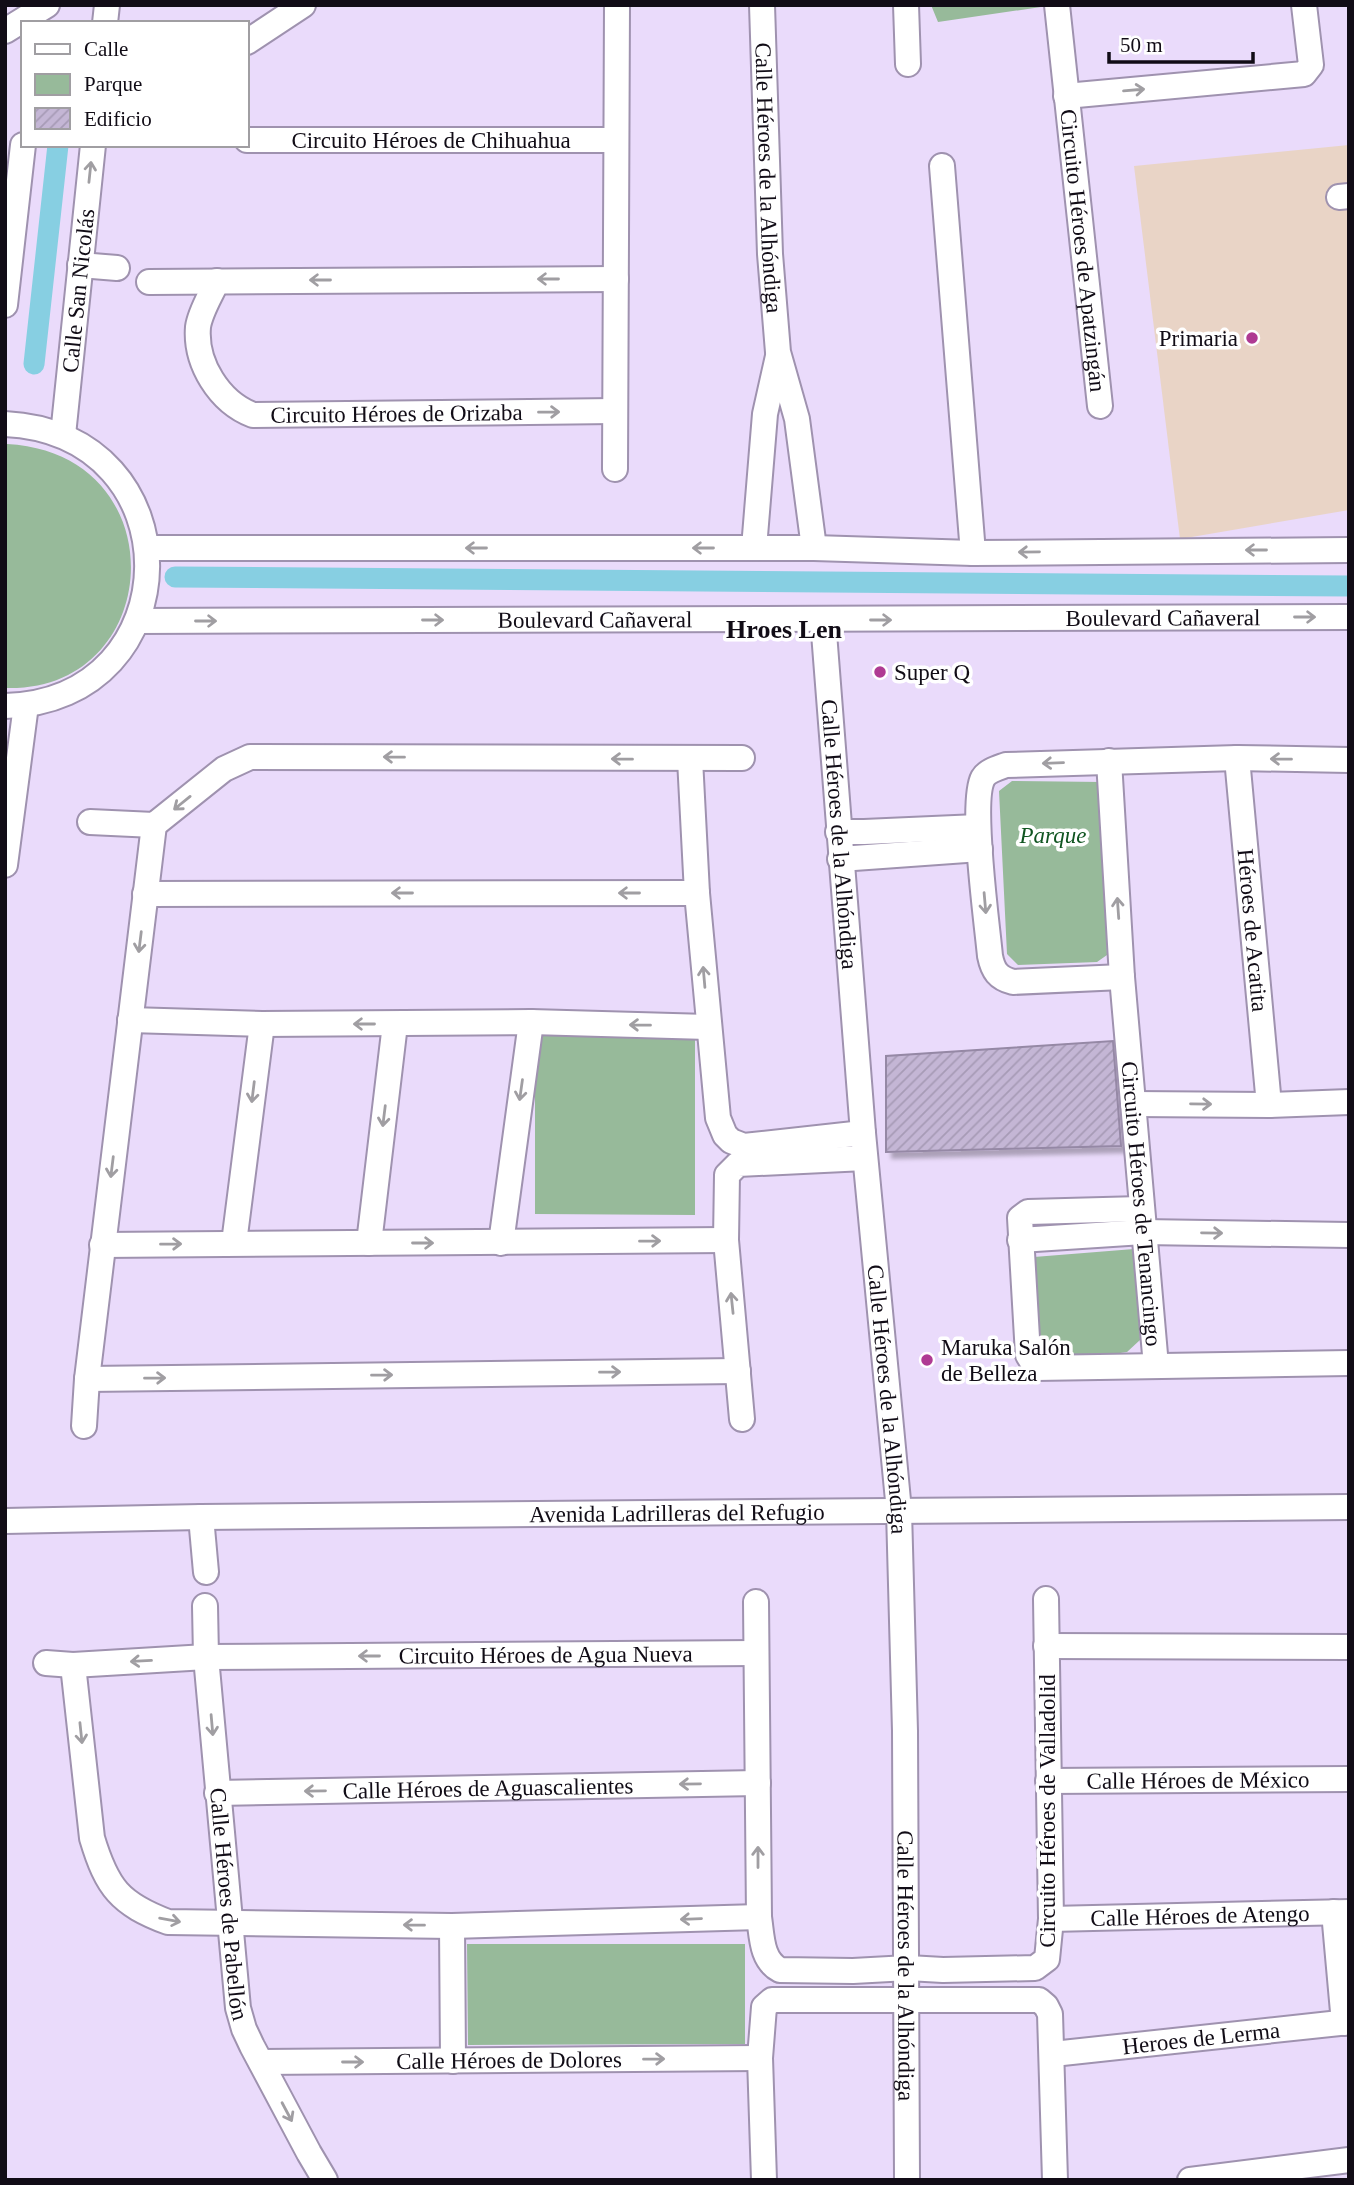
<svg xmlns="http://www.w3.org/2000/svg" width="1354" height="2185" font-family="'Times New Roman',serif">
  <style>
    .education { fill: #e9d4c6 }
    .green { fill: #97ba9a }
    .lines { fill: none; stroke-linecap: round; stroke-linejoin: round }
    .canal { stroke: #87cfe2; stroke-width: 21 }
    .building { fill: url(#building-hatch); stroke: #9588a5; stroke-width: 2; filter: url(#shadow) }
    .minor-casing { stroke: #9f92af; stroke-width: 28 }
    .minor { stroke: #fff; stroke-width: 24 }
    .oneway { stroke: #a09ea2 }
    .poi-dot { fill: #af3a93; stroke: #fff; stroke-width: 2.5 }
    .labels { text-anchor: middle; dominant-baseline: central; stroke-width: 7; stroke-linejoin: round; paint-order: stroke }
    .street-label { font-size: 23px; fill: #110c16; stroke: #fff }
    .poi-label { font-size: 23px; fill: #110c16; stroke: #fff; text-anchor: start }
    .park-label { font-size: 23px; font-style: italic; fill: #105521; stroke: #fff }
    .quarter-label { font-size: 26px; font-weight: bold; fill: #110c16; stroke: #fff }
  </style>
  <defs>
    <pattern id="building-hatch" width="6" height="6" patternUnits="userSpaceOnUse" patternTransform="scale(1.75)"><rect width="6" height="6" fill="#c4b6d5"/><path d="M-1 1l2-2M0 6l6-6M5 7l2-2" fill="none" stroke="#a79bb6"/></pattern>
    <filter id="shadow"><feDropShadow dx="6" dy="6" stdDeviation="2" flood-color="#0004"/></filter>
  </defs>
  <rect width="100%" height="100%" fill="#eadbfb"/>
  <path class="education" d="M1349,145V510L1180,539L1134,166Z"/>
  <path class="green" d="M931,5H1041V7L938,22Z
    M7,444C179,453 166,693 5,688Z
    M1012,781L1102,782L1107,955L1097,962L1018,965L1007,954L999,791Z
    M535,1035L695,1036V1215L535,1214Z
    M1134,1249L1140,1340L1127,1352L1061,1362L1035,1357L1034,1257Z
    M467,1944H745V2044L468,2045Z"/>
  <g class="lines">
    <path class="canal" d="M34,364L58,145
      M175,577L1349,586"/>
  </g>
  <path class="building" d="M1113,1041L1121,1146L886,1152V1056Z"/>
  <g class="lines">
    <defs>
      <g id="minor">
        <path id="s1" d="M762,5L770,254L778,352L797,419L814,548"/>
        <path d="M906,5L908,64"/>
        <path id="s2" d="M1057,5L1100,406"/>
        <path d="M105,23L107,5"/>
        <path d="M5,31L47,5"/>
        <path d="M247,42L303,5"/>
        <path d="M1066,96L1304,74L1311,65L1304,5"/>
        <path id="s3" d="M247,140H616"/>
        <path d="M942,166L973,553"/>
        <path d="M1339,197L1349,196"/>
        <path d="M80,265L117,268"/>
        <path id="s4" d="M217,281C211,295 200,312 198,327C195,363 219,402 253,415L615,411"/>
        <path d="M149,282L616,279"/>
        <path d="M5,305L23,145"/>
        <path d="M5,424C196,433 193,701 5,706"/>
        <path id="s5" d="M63,435L93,145"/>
        <path d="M615,469L617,5"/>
        <path d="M148,548H814L973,553L1349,550"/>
        <path d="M754,548L765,414L778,356"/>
        <path id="s6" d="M823,620L863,1133L899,1511L905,1731L907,2180"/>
        <path id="s7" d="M137,621L1349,617"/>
        <path id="s8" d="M1237,758L1269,1105"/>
        <path d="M690,759L697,893L718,1118L725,1135L731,1141L744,1146L863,1133"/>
        <path id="s9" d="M1109,761L1122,977L1156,1366"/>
        <path d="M90,822L154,825L224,769L250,757L742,758"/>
        <path d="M838,832H864L978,827"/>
        <path d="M840,859L980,849"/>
        <path d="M5,865L26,705"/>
        <path d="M145,894L697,893"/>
        <path d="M1122,977L1013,982C998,978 993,971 990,956C987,923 970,802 983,778C987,771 998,768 1006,765L1237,758L1349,760"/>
        <path d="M130,1020L262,1024L531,1022L708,1027"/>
        <path d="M1133,1104L1269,1105L1349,1102"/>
        <path d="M1141,1209L1028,1212L1020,1218L1028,1355L1036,1368L1349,1363"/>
        <path d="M1020,1240L1143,1232L1349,1235"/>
        <path d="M234,1243L262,1024"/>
        <path d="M369,1243L395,1024"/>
        <path d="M501,1243L531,1022"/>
        <path d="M102,1245L726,1240"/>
        <path d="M87,1379L738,1371"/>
        <path d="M742,1419L726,1240L727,1175L738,1164L865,1158"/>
        <path d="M84,1426L87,1379L154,825"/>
        <path d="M201,1517L206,1572"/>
        <path id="s10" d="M5,1521L201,1517L1349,1507"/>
        <path d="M756,1602L759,1917C762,1936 761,1960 780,1970L853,1971L908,1968L943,1970L1035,1968L1047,1959L1051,1919L1046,1599"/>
        <path id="s11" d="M205,1606L206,1657L238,2008L244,2029L252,2046L309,2153L325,2180"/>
        <path d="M1046,1646L1349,1647"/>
        <path id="s12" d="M46,1663L73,1665L206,1657L756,1653"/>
        <path d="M73,1665L92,1838C107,1888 120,1904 168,1922L452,1926L759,1917"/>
        <path id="s13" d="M1048,1781L1349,1779"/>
        <path id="s14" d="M217,1793L758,1783"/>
        <path d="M1334,1912L1344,2023"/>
        <path id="s15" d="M1051,1919L1349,1912"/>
        <path d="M452,1926L453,2061"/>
        <path id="s16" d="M1053,2054L1349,2022"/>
        <path id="s17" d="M261,2062L760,2058"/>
        <path d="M764,2180L760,2058L764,2007L772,2000H1039L1046,2006L1050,2014L1055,2180"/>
        <path d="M1190,2180L1349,2160"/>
      </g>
    </defs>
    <use href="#minor" class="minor-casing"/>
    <use href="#minor" class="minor"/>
  </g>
  <defs><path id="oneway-shaft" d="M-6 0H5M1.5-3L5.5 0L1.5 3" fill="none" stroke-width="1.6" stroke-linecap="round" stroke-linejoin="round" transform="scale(1.75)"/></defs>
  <g class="oneway">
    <use href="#oneway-shaft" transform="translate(1134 90) rotate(-5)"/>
    <use href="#oneway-shaft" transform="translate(90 172) rotate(-84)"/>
    <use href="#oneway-shaft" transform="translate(548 279) rotate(180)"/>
    <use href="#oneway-shaft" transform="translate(320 280) rotate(180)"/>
    <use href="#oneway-shaft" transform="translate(549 412) rotate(-1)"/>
    <use href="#oneway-shaft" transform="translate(476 548) rotate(-180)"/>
    <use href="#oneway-shaft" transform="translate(703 548) rotate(-180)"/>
    <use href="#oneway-shaft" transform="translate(1256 550) rotate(180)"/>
    <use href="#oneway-shaft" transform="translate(1029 552) rotate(179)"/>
    <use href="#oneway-shaft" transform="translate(1305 617)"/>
    <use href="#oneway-shaft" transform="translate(433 620)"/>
    <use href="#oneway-shaft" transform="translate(881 620)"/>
    <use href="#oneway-shaft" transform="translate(206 621)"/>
    <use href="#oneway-shaft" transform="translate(394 757) rotate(-179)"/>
    <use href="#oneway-shaft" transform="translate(622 759) rotate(-179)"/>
    <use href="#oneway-shaft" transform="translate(1281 759) rotate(-179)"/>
    <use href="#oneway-shaft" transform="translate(1053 763) rotate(178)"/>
    <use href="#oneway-shaft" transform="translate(182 803) rotate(141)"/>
    <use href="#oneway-shaft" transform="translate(402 893) rotate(180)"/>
    <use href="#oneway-shaft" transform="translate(629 893) rotate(180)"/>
    <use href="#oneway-shaft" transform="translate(985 903) rotate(85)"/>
    <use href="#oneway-shaft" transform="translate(1118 908) rotate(-94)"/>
    <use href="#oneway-shaft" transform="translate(140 942) rotate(97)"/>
    <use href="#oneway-shaft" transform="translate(704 977) rotate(-95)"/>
    <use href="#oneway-shaft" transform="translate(364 1024) rotate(180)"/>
    <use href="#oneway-shaft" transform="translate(640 1025) rotate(-179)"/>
    <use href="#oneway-shaft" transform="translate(521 1090) rotate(98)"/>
    <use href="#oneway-shaft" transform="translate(253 1092) rotate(97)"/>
    <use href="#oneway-shaft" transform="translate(1201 1104) rotate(1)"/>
    <use href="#oneway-shaft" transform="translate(384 1116) rotate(97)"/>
    <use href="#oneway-shaft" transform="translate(112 1167) rotate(97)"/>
    <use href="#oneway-shaft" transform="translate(1212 1233) rotate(1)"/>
    <use href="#oneway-shaft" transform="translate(650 1241) rotate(-1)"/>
    <use href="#oneway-shaft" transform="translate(423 1243)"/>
    <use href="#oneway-shaft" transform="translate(171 1244) rotate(-1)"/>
    <use href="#oneway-shaft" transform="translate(732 1303) rotate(-96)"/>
    <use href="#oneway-shaft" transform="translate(610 1372) rotate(-1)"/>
    <use href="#oneway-shaft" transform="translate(382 1375) rotate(-1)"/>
    <use href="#oneway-shaft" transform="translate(155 1378) rotate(-1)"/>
    <use href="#oneway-shaft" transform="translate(369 1656) rotate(180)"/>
    <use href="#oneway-shaft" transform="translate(141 1661) rotate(177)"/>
    <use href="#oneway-shaft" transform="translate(212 1725) rotate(85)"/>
    <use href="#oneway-shaft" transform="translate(81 1733) rotate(84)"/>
    <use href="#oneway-shaft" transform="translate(690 1784) rotate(179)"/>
    <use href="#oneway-shaft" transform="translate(315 1791) rotate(179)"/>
    <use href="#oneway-shaft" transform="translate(758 1857) rotate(-90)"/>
    <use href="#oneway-shaft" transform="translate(691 1919) rotate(178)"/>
    <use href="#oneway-shaft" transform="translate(170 1920) rotate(10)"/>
    <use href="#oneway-shaft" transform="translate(414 1925) rotate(-179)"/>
    <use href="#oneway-shaft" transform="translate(654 2059) rotate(-1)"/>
    <use href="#oneway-shaft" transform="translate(353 2062)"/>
    <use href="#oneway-shaft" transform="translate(287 2112) rotate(62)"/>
  </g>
  <g class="poi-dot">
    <circle cx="1252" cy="338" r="7"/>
    <circle cx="880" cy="672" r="7"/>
    <circle cx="927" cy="1360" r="7"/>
  </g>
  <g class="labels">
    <g class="street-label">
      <text stroke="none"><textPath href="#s3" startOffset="184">Circuito Héroes de Chihuahua</textPath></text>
      <text stroke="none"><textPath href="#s1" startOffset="173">Calle Héroes de la Alhóndiga</textPath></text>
      <text stroke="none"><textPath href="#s2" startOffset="247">Circuito Héroes de Apatzingán</textPath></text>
      <text stroke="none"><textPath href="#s5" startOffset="145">Calle San Nicolás</textPath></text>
      <text stroke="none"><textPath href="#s4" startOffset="304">Circuito Héroes de Orizaba</textPath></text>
      <text stroke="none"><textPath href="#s7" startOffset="1026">Boulevard Cañaveral</textPath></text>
      <text stroke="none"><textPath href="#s7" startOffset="458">Boulevard Cañaveral</textPath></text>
      <text stroke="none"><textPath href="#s6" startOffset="215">Calle Héroes de la Alhóndiga</textPath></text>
      <text stroke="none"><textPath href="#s8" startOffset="173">Héroes de Acatita</textPath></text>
      <text stroke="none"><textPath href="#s9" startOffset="444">Circuito Héroes de Tenancingo</textPath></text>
      <text stroke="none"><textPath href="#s6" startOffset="782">Calle Héroes de la Alhóndiga</textPath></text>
      <text stroke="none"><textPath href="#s10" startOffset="672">Avenida Ladrilleras del Refugio</textPath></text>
      <text stroke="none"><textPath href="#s12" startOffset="500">Circuito Héroes de Agua Nueva</textPath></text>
      <text stroke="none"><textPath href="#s13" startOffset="150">Calle Héroes de México</textPath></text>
      <text stroke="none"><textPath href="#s14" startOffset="271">Calle Héroes de Aguascalientes</textPath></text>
      <text transform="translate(1047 1811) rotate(-90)">Circuito Héroes de Valladolid</text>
      <text stroke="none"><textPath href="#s11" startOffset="299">Calle Héroes de Pabellón</textPath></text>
      <text stroke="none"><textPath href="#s15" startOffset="149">Calle Héroes de Atengo</textPath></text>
      <text stroke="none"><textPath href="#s6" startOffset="1349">Calle Héroes de la Alhóndiga</textPath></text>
      <text stroke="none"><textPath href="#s16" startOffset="149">Heroes de Lerma</textPath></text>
      <text stroke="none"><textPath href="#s17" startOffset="248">Calle Héroes de Dolores</textPath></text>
    </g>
    <g class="poi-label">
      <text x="1238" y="338" text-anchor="end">Primaria</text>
      <text x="894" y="672">Super Q</text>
      <text x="941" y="1347">Maruka Salón<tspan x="941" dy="26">de Belleza</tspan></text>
    </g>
    <g class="park-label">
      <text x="1053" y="835">Parque</text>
    </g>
    <g class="quarter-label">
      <text x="784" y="629">Hroes Len</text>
    </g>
  </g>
  <rect width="1354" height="2185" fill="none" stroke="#110c16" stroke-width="14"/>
  <rect x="21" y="21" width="228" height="126" fill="#ffffff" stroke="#a09ea2" stroke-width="2"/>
  <rect x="35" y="44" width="35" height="10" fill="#ffffff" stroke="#a09ea2" stroke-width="2"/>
  <text x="84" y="56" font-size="21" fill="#110c16">Calle</text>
  <rect x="35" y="74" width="35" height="21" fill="#97ba9a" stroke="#a09ea2" stroke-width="2"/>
  <text x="84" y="91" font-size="21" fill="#110c16">Parque</text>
  <rect x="35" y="108" width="35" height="21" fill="url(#building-hatch)" stroke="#a09ea2" stroke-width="2"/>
  <text x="84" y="126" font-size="21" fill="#110c16">Edificio</text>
  <path d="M1109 52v10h144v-10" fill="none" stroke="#110c16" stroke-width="3.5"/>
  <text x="1120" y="52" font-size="21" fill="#110c16" stroke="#ffffff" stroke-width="5" paint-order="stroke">50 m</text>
</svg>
